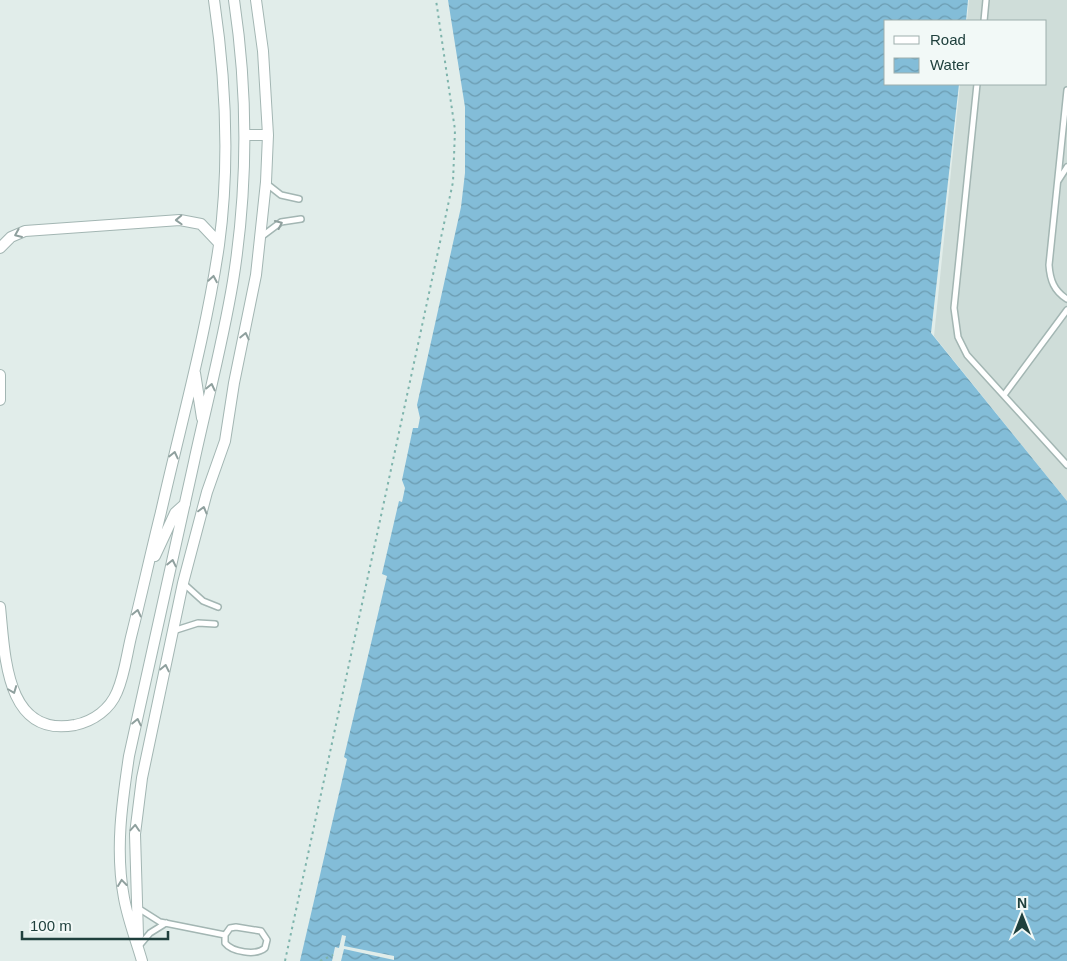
<svg xmlns="http://www.w3.org/2000/svg" width="1067" height="961" font-family="Arial,sans-serif">
  <style>
    .built { fill: #cfddd9 }
    .water { fill: url(#water-waves) }
    .pier { fill: #e1edea }
    .lines { fill: none; stroke-linecap: round; stroke-linejoin: round }
    .lane-casing { stroke: #a3b6b3; stroke-width: 8 }
    .street-casing { stroke: #a3b6b3; stroke-width: 12 }
    .path { stroke: #7eb4ac; stroke-width: 2; stroke-dasharray: 2.5 4; stroke-linecap: butt }
    .lane { stroke: #fff; stroke-width: 5 }
    .street { stroke: #fff; stroke-width: 10 }
    .oneway { stroke: #8fa09e }
  </style>
  <defs>
    <pattern id="water-waves" width="16" height="10" patternUnits="userSpaceOnUse" patternTransform="scale(1.25)"><rect width="16" height="10" fill="#83bdd8"/><path d="M0 5q4-4 8 0t8 0" fill="none" stroke="#6b9bb0"/></pattern>
  </defs>
  <rect width="100%" height="100%" fill="#e1edea"/>
  <path class="built" d="M969,0H1067V501L934,336L960,84H1046V21H967Z"/>
  <path class="water" d="M448,0H968L966,21H886V84H959L931,333L1067,501V961H300L347,759L344,757L387,576L382,574L399,501L402,502L405,488L402,480L413,428H418L420,418L417,405L461,207L465,173V107Z"/>
  <path class="pier" d="M342,935L346,936L344,946L394,956V960L344,949L341,961H332L335,947L339,948Z"/>
  <g class="lines">
    <defs>
      <path id="lane" d="M984,21L986,0
        M977,84L954,308L958,337L967,355L1067,465
        M1067,90L1049,265C1050,280 1054,291 1067,299
        M1058,181L1067,167
        M267,184L281,195L299,199
        M261,237L281,222L301,219
        M1004,395L1067,310
        M183,583L203,601L218,607
        M173,631L198,623L215,624
        M138,908L160,922L225,935
        M236,927L261,931L267,940L265,948C256,956 232,952 225,943V935L230,928Z
        M139,946L150,933L166,923"/>
      <path id="street" d="M245,135H268
        M0,248L11,237L25,231L180,220L201,224L219,243
        M195,373L202,418
        M0,375V400
        M155,556L175,513L185,504
        M0,607C5,654 5,738 75,725C94,721 110,709 117,692C125,674 127,652 132,633C142,593 151,552 161,512C181,423 206,335 219,245C230,164 226,81 214,0
        M138,936L135,834L142,778L183,583L207,492L225,441L234,383L256,275L266,182L268,135L263,51L256,0
        M142,961C136,940 128,920 124,898C115,850 122,803 129,756C151,658 172,560 194,462C207,402 223,342 233,281C248,187 248,93 234,0"/>
    </defs>
    <use href="#lane" class="lane-casing"/>
    <use href="#street" class="street-casing"/>
    <path class="path" d="M285,961L453,182L455,130L436,0
      M320,961L333,955"/>
    <use href="#lane" class="lane"/>
    <use href="#street" class="street"/>
  </g>
  <defs><path id="oneway-chevron" d="M-2-3.5L2.5 0L-2 3.5" fill="none" stroke-width="1.6" stroke-linecap="round" stroke-linejoin="round" transform="scale(1.25)"/></defs>
  <g class="oneway">
    <use href="#oneway-chevron" transform="translate(179 220) rotate(178)"/>
    <use href="#oneway-chevron" transform="translate(279 224) rotate(-25)"/>
    <use href="#oneway-chevron" transform="translate(18 234) rotate(157)"/>
    <use href="#oneway-chevron" transform="translate(213 279) rotate(-80)"/>
    <use href="#oneway-chevron" transform="translate(245 336) rotate(-77)"/>
    <use href="#oneway-chevron" transform="translate(211 387) rotate(-77)"/>
    <use href="#oneway-chevron" transform="translate(174 455) rotate(-77)"/>
    <use href="#oneway-chevron" transform="translate(203 510) rotate(-75)"/>
    <use href="#oneway-chevron" transform="translate(172 563) rotate(-78)"/>
    <use href="#oneway-chevron" transform="translate(137 613) rotate(-77)"/>
    <use href="#oneway-chevron" transform="translate(165 668) rotate(-78)"/>
    <use href="#oneway-chevron" transform="translate(13 690) rotate(69)"/>
    <use href="#oneway-chevron" transform="translate(137 722) rotate(-78)"/>
    <use href="#oneway-chevron" transform="translate(135 828) rotate(-86)"/>
    <use href="#oneway-chevron" transform="translate(122 883) rotate(-97)"/>
  </g>
  <rect x="884" y="20" width="162" height="65" fill="#f2f9f7" stroke="#9eafad"/>
  <rect x="894" y="36" width="25" height="8" fill="#ffffff" stroke="#9eafad"/>
  <text x="930" y="45" font-size="15" fill="#1f403d">Road</text>
  <rect x="894" y="58" width="25" height="15" fill="url(#water-waves)" stroke="#9eafad"/>
  <text x="930" y="70" font-size="15" fill="#1f403d">Water</text>
  <g transform="translate(1022 916)" stroke="#f2f9f7" stroke-width="4" paint-order="stroke">
  <path d="M0-4L9 19L0 12L-9 19Z" fill="#1f403d"/>
  <text y="-8" font-size="14" font-weight="bold" text-anchor="middle" fill="#1f403d">N</text>
  </g>
  <path d="M22 931v8h146v-8" fill="none" stroke="#1f403d" stroke-width="2.5"/>
  <text x="30" y="931" font-size="15" fill="#1f403d" stroke="#f2f9f7" stroke-width="4" paint-order="stroke">100 m</text>
</svg>
